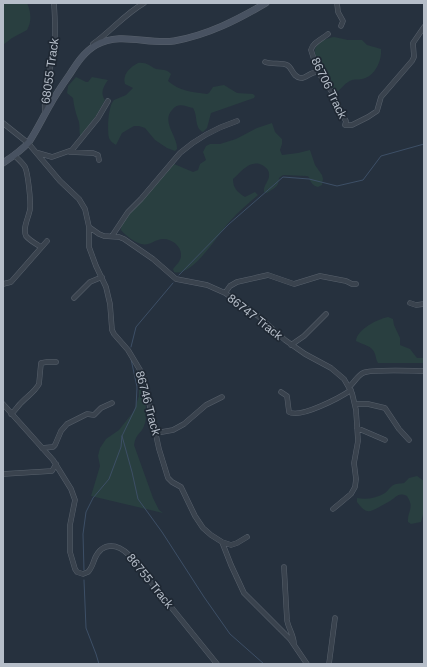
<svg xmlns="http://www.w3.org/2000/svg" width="427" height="667" font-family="Arial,sans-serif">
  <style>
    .green { fill: #293f40 }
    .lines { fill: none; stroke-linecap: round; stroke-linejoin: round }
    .stream { stroke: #3d4f66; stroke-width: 1 }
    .street-casing { stroke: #58616c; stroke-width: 5.5 }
    .secondary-casing { stroke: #58616c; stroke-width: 7 }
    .street { stroke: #3a434e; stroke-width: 4.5 }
    .secondary { stroke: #485261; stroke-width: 6 }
    .labels { text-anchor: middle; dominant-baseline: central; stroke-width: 3.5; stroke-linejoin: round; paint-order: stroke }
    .street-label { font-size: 12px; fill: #b6bec9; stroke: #1f2833 }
  </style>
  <rect width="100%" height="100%" fill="#26313e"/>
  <path class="green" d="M3,3H27C31,12 32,21 27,30L12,38L3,45Z
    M334,37L348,40H362L367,45L381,49C382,62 374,77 362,79C358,80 356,79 352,80C346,82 342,88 337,92H335C328,85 315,61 315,51C315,43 327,38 334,37Z
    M138,63C147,62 149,66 156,69C162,70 167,69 171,74L168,81C179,91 192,92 207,94L209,93L213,87L224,85L237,93L253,94L255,96L254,98L211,113L207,128L203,132C194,128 198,115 193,108C185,106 178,102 172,110C161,122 178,137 177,149L175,151L167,148L155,140L145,128L139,126H134L122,133L116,145C113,143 110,141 109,138C107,130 108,106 114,100L126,95L133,88L125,84C122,75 130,67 138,63Z
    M76,77L86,82H88L92,77L108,80C103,87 100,93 105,100L96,116L81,136H80C79,131 80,127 79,122C76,114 74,107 73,98L67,93L68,86Z
    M272,123L275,132L282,139V144L280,150L282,155L298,153L310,150L315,165L322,175L323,179L322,185L318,187C313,186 310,182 309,177L307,176L283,175L279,178C279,187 274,188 267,193L264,192C263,185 270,181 269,174C269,170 266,167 262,165C250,159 241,172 233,179C233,188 237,192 245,197L255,192L258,195C249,203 239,211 231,220C219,232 193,278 174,272L173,269C176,265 181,261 181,256C182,246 171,238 162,239C154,240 150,246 141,244C134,242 125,235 121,230C121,219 140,204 147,195C156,185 163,175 172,165L174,164L193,172L198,170L200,164L206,160L203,152L206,146L210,144H220L236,139L257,128Z
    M388,317L393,319L394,325L400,338V345L410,349L417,358H424V363H378C376,360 376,357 375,354C372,345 363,345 356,341C357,329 378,319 388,317Z
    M140,378C144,388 149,415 144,426C141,434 136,433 134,445L153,498L159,510L163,513L91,496L100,466L98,456L100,448L106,439L119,430L134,411L139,396V382Z
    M417,476L424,481V511L421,522L411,524L408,522C407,512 415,508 407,496C398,492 397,497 390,501C387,503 384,504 381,506C369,513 366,514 357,502V498C366,500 377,498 385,493C388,491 389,488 392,486C395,483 400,484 404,483L409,478Z"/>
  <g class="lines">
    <path class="stream" d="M179,275L229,224L283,177L309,179L337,186L363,180L381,156L424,144
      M131,347L136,327L173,283
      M122,436L132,472L138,499L162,532L204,597L230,634L264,664
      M84,570L83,534L86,512L93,498L109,479L121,447L122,436L136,407L137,387L131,359
      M84,580L86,628L96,654L99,664"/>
    <defs>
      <path id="street" d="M337,3L338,12L343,21L341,26
        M328,34C322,39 312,43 311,50L318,72L334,95L341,113L346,121L345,125H352L368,117L377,111L381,97L412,61L414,57L413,43L424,27
        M93,44C111,31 125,14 144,3
        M265,62C273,65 281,62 287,65C293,68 292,77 301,78C307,78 311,71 318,72
        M45,114C43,92 50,71 54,50C56,34 55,19 54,3
        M3,123L28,143L60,181L79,199L85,209L89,227V247L96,266L106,287L110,304L112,330L114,334L128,350L143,375L159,449L168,478L172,482L181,487L195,516L203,528L211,535L222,542L231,545L237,543L247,537
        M70,152L93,153L98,155L99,160
        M38,153L52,157L72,150L98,118L108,101
        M14,155C18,159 22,162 25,167C28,173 31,202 30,209C29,217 22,228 26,236C29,240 36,244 41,247
        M89,227L99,234L104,236L119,237L124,239L153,259L176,279L207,285L225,293L258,316L285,340L305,354L331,368L344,379L352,393L356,410L358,441L354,463L356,479L355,487L351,494L333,509
        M112,236L128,212L141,199L180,153C197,138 216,128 237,121
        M3,284L11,282L47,241
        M225,293L230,286L237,282L268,275L294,284L320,276L346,281L352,284H356
        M74,298L90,282L102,277
        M410,303L416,305L424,304
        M291,345L304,336L326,314
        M349,387C354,383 357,376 363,373C371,369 412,371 424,371
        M281,392L287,396L289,412C300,419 341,397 351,390
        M3,404L53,460L71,489L75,500L70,525V552L75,569L77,572L83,574L88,572C92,568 93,563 95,558C103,541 118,544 129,555L217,664
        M356,404H368L385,408L399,429L409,440
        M11,414C15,411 17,407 20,404C26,397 34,393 39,384L41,363L47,362H56
        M357,428L385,440
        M156,433L173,430L184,424L206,405L222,397
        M42,448L53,447L55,445L61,431L67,424L87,414L94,415L101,408L112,403
        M3,474L52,471L56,464
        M222,542L231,565L244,593L290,639L307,664
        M284,567L287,620C288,628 294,635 294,644
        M329,664L335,618"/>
      <path id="secondary" d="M3,163C12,157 22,150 29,142C37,130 43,117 50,105C56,94 63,84 70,74C77,63 84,52 96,45C121,31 148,45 174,41C208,35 237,20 266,3"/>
    </defs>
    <use href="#street" class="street-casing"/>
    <use href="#secondary" class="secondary-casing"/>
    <use href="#street" class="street"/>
    <use href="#secondary" class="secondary"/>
  </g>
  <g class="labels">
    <g class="street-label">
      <text transform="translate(50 71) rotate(-82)">68055 Track</text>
      <text transform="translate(329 88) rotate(64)">86706 Track</text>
      <text transform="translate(255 317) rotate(38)">86747 Track</text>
      <text transform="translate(148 403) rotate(75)">86746 Track</text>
      <text transform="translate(150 581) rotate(51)">86755 Track</text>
    </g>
  </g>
  <rect width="427" height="667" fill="none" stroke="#b6bec9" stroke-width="8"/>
</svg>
